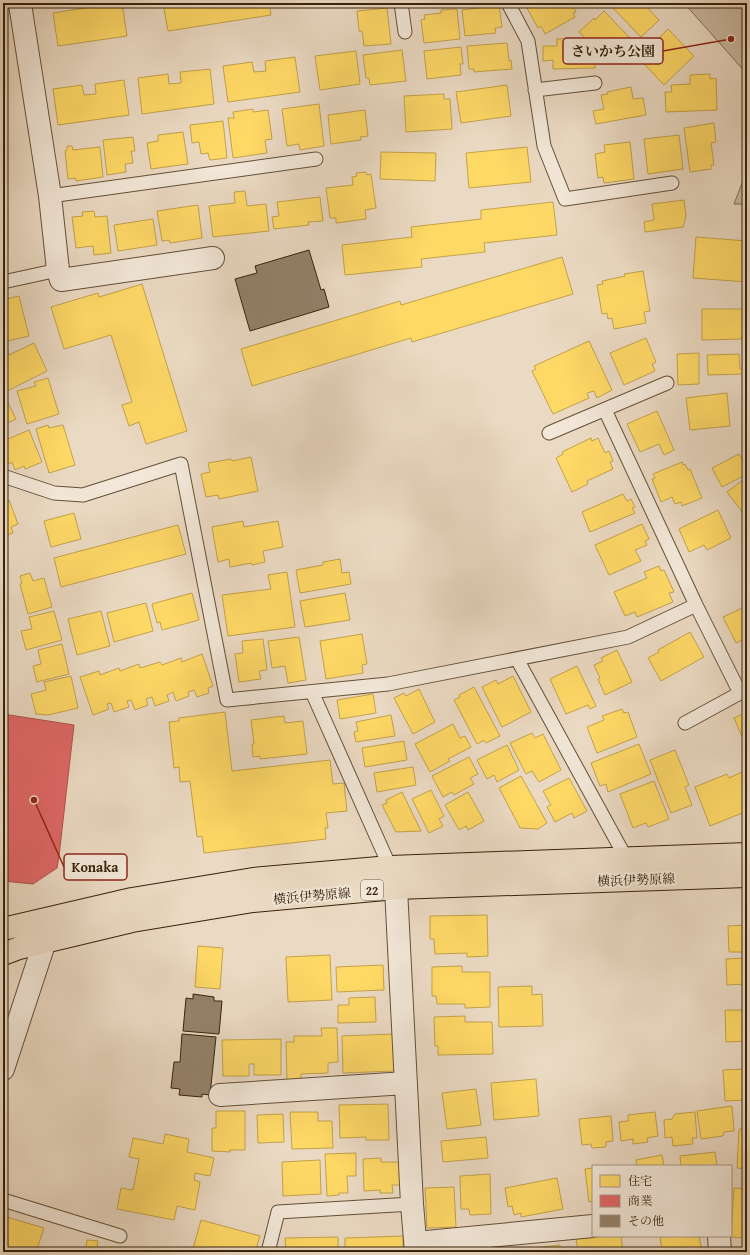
<svg xmlns="http://www.w3.org/2000/svg" width="750" height="1255" font-family="'Gentium Book Plus','Noto Serif JP',serif">
  <style>
    .green { fill: #ccbba4; stroke: #816e58 }
    .homes { fill: #ffd966; stroke: #c3a24b }
    .shops { fill: #e06666; stroke: #ad524b }
    .building { fill: #94826b; stroke: #36220b }
    .lines { fill: none; stroke-linecap: round; stroke-linejoin: round }
    .lane-casing { stroke: #635039; stroke-width: 15 }
    .street-casing { stroke: #635039; stroke-width: 24 }
    .primary-casing { stroke: #36220b; stroke-width: 24 }
    .lane { stroke: #f2e7d8; stroke-width: 13 }
    .street { stroke: #f2e7d8; stroke-width: 22 }
    .primary { stroke: #ebdac3; stroke-width: 22 }
    .labels { text-anchor: middle; dominant-baseline: central; stroke-width: 4; stroke-linejoin: round; paint-order: stroke }
    .shield { fill: #f2e7d8; stroke: #6e5d48; stroke-width: 1 }
    .shield-label { font-size: 12px; font-weight: bold; fill: #36220b }
    .street-label { font-size: 13px; fill: #36220b; stroke: #f2e7d8 }
    .leader { fill: none; stroke: #8f2418; stroke-width: 1.5 }
    .callout-dot { fill: #8f2418; stroke: #f2e7d8; stroke-width: 1.5 }
    .callout { fill: #f2e7d8; stroke: #8f2418; stroke-width: 1.5 }
    .callout-label { font-size: 14px; text-anchor: middle; font-weight: bold; fill: #36220b }
  </style>
  <rect width="100%" height="100%" fill="#ebdac3"/>
  <filter id="stains"><feTurbulence type="fractalNoise" baseFrequency=".005" numOctaves="4"/><feColorMatrix values="0 0 0 0 .2 0 0 0 0 .09 0 0 0 0 .02 0 0 0 .5 -.17"/></filter>
  <radialGradient id="worn" r=".72"><stop offset=".6" stop-color="#630" stop-opacity="0"/><stop offset="1" stop-color="#630" stop-opacity=".3"/></radialGradient>
  <path class="green" d="M684,3H747V74Z
    M747,170V204H734Z"/>
  <path class="homes" d="M117,3H122L127,36L58,46L53,13Z
    M163,3H269L271,15L168,31Z
    M358,3H384V5L365,6V4H358Z
    M536,3H571L576,12L573,13L575,17L545,34L541,26L538,28L527,8Z
    M611,3H643L659,20L641,37L609,4Z
    M499,5L502,27L495,28L496,33L465,36L462,10Z
    M387,8L391,44L364,46L362,31H359L357,11Z
    M457,9L460,39L424,43L421,20L425,19L424,15L441,13V10Z
    M604,11L629,37L615,50L617,53L608,62L579,32L594,18L595,20Z
    M668,29L694,56L664,85L644,64L656,52L651,46Z
    M574,38V42H581L582,57L595,56V68L553,69V60L543,61V46H557V39Z
    M507,43L509,61L511,60L512,69L474,72V69H469L467,46Z
    M461,47L463,64H460L461,75L427,79L424,51Z
    M402,50L406,81L370,85L369,78H366L363,55Z
    M356,51L360,84L320,90L315,56Z
    M295,57L300,92L228,102L223,66L252,62L254,72L266,71L265,61Z
    M210,69L214,104L142,114L138,78L168,74L169,84L181,83L180,72Z
    M710,74V79L716,78L717,110L666,112L665,92H672L671,85L690,84V75Z
    M124,80L129,115L58,125L53,89L82,85L84,95L96,94L95,84Z
    M507,85L511,116L461,123L456,92Z
    M631,87L633,99L643,98L646,115L596,124L593,111L604,109L601,95L608,94L607,92Z
    M444,94V99H450L452,129L406,132L404,96Z
    M319,104L324,146L300,150L299,144L287,146L282,109Z
    M253,109V112L268,110L272,139L265,140L267,153L233,158L228,118H234L233,112Z
    M365,110L368,136L360,137L361,140L331,144L328,115Z
    M223,121L227,158L210,160L208,153L201,154L199,142L192,143L190,125Z
    M714,123L716,142L711,143L714,165H711V169L690,172L684,128Z
    M183,132L188,164L151,169L147,143L158,141V135Z
    M679,135L683,169L648,174L644,139Z
    M133,137L135,151H131L133,163L125,164L126,172L107,175L103,140Z
    M630,142L634,179L604,183L603,177L598,178L595,154L605,152L604,145Z
    M67,146H72L73,150L100,147L103,177L76,181L75,178L68,179L65,151L67,150Z
    M527,147L531,182L469,188L466,153Z
    M381,152L436,153L435,181L380,179Z
    M366,172L367,175L371,174L376,208L365,210L366,219L336,223V218H330L326,188L353,185L352,177L357,176L356,173Z
    M245,191L247,206L266,204L269,231L213,237L209,206L235,203L234,192Z
    M320,197L323,221L308,222L309,225L274,229L272,217L279,216L277,202Z
    M684,200L686,216L683,227L645,232L644,222L654,220L652,204Z
    M553,202L557,235L484,243L485,252L421,259L422,267L345,275L342,245L412,237L411,227L481,219V210Z
    M198,205L202,238L170,243L169,240L162,241L157,211Z
    M94,211L95,217L107,216L111,253L94,255L93,246L76,248L72,217L83,216L82,212Z
    M153,219L157,245L118,251L114,225Z
    M696,237L747,241V282L693,278Z
    M562,257L573,294L412,342L411,338L252,386L241,349L400,301L401,305Z
    M643,271L650,311L644,312L646,323L614,329L612,318L608,319L607,313L602,314L597,285L603,284L602,281L625,276L624,274Z
    M142,284L187,431L146,444L139,422L129,426L122,405L132,402L111,335L64,349L51,307L98,293L99,297Z
    M19,296L29,336L3,342V300Z
    M702,309H747V336H742V339L702,340Z
    M646,338L656,362L652,364L655,371L624,385L610,353Z
    M589,341L612,390L597,398L594,391L587,393L589,398L553,414L532,371L536,369L534,366Z
    M34,343L47,371L3,393V353L7,351L9,355Z
    M744,352H747V381Z
    M699,353V384L678,385L677,354Z
    M739,354L740,369H743V374L708,375L707,355Z
    M48,378L59,414L27,424L17,391L36,386L34,382Z
    M727,393L730,426L690,430L686,398Z
    M6,399L16,419L3,425V400Z
    M657,411L674,450L664,455L659,444L640,452L627,424Z
    M48,425L49,428L63,425L75,465L49,473L36,429Z
    M29,430L42,462L25,469L24,466L15,470L12,462L8,464L6,458L3,459V441Z
    M591,438L592,441L598,438L605,453L609,451L613,461L610,462L613,469L587,481L588,484L572,492L556,458L563,454L562,452Z
    M739,454L747,469V474L722,487L712,468Z
    M251,457L258,491L219,499L218,495L206,497L201,474L210,472L208,463L231,459L232,461Z
    M682,462L683,465L685,464L688,470L690,469L702,498L682,506L681,502L675,504L672,497L661,502L652,479L655,478L653,474Z
    M747,477V518L727,492Z
    M623,494L627,501L631,499L635,507L632,508L635,513L590,532L582,512Z
    M9,500L18,524L11,527L13,533L3,536V503Z
    M718,510L731,538L707,550L704,545L689,552L679,529Z
    M74,513L81,539L51,547L44,521Z
    M243,521L244,527L278,521L283,547L263,551L265,562L252,565L251,563L230,567L229,559L218,562L212,527Z
    M642,524L649,539L645,541L647,545L635,550L641,561L609,575L595,545Z
    M178,525L186,554L61,587L54,558Z
    M340,559L342,573L349,572L351,584L300,593L296,570L323,565V562Z
    M659,566L661,571L664,570L674,592L669,593L673,602L637,617L635,612L625,616L614,592L647,578L644,572Z
    M287,572L295,627L228,636L222,595L271,589L268,575Z
    M30,573L33,581L44,578L52,607L28,614L20,584L22,583L20,576Z
    M192,593L199,620L162,630L160,622L157,623L152,604Z
    M345,593L350,620L305,627L300,601Z
    M146,603L153,631L114,642L107,613Z
    M747,606V638L736,643L723,617Z
    M54,611L62,640L26,650L21,631L32,629L29,617Z
    M101,611L110,646L77,655L68,619Z
    M690,632L704,657L661,681L648,658L659,652L658,650Z
    M362,634L367,664L362,665L363,673L326,679L320,641Z
    M299,637L306,680L288,683L285,666L272,668L268,641Z
    M263,639L267,670L259,671L261,679L239,682L235,654L243,653L242,641Z
    M62,644L69,674L37,682L33,666L41,664L38,650Z
    M617,650L632,682L605,695L598,679L600,678L594,665L603,661L601,658Z
    M202,654L213,686L208,688L209,693L197,697L194,690L188,692L189,696L176,701L173,692L167,695L169,701L155,706L152,697L146,699L148,705L135,710L131,700L127,701L129,707L114,712L111,703L107,704L109,709L93,715L80,677L99,671L100,675L119,668L120,671L139,664L140,668L160,662L162,665L181,658L182,662Z
    M577,666L596,706L590,709L588,705L566,714L550,679Z
    M71,676L78,708L48,715L36,714L31,694L46,690L44,682Z
    M513,676L531,712L502,727L482,687L496,680L498,684Z
    M474,687L500,736L486,743L484,740L477,744L454,700L460,697L459,695Z
    M419,689L435,722L413,734L394,698L404,693L406,696Z
    M373,694L376,713L340,719L337,700Z
    M622,709L624,713L628,712L637,737L597,753L587,727L604,720L602,716Z
    M225,712L232,771L330,760L333,784L344,783L347,811L326,813L328,828H325L326,839L204,853L202,836L197,837L190,781L180,782L179,767L174,768L169,722L179,721V718Z
    M747,712V748L734,718Z
    M391,715L395,736L356,742L354,732L358,731L356,722Z
    M284,716L285,723L303,721L307,754L260,759V756L253,757L252,744H254L251,720Z
    M453,724L460,738L465,736L471,747L448,759L450,761L430,772L415,744Z
    M532,733L535,738L543,734L561,770L539,782L532,771L526,774L510,743Z
    M404,741L407,760L365,767L362,748Z
    M639,744L651,774L608,792L606,784L600,786L591,763Z
    M507,745L519,770L497,782L494,775L487,779L477,760Z
    M675,750L689,785L685,787L692,805L671,813L650,760Z
    M469,757L478,774L470,778L474,784L454,795L452,792L443,797L432,776Z
    M413,767L416,785L377,792L374,773Z
    M742,772L747,785V804H746L747,811L710,826L695,787L727,774L729,778Z
    M521,776L547,823L538,829L520,828L499,788Z
    M569,778L587,811L574,818L572,813L555,822L547,807L551,805L543,791Z
    M654,781L669,819L648,827L646,823L633,828L620,794Z
    M431,790L444,816L439,819L443,826L429,833L412,799Z
    M402,792L421,831L396,832L382,805L387,803L386,800Z
    M468,792L484,821L468,830L466,826L459,830L445,805Z
    M487,915L488,956L467,957V953L435,954L434,939H430V916Z
    M745,919H747V952H729L728,926L746,925Z
    M198,946L223,948L220,989L195,987Z
    M330,955L332,1000L288,1002L286,957Z
    M747,958V984L727,985L726,959Z
    M383,965L384,990L337,992L336,967Z
    M462,966V972H490V1007L465,1008V1004H437L436,996H432V967Z
    M532,986V995L542,994L543,1026L499,1027L498,987Z
    M375,997L376,1022L338,1023V1005H349V998Z
    M725,1010H747V1041L726,1042Z
    M465,1016V1022H492L493,1054L438,1055V1046H435L434,1017Z
    M321,1028H337L338,1062L328,1063V1073L301,1074V1080L287,1081L286,1042H294V1036H322Z
    M393,1034L395,1071L343,1073L342,1036Z
    M281,1039V1075H254V1064H249V1076H223L222,1040Z
    M747,1069V1100L725,1101L723,1070Z
    M536,1079L539,1116L494,1120L491,1083Z
    M476,1089L481,1125L447,1129L442,1093Z
    M388,1104L389,1140H366V1137L340,1138L339,1105Z
    M732,1106L734,1131L724,1132L723,1136L701,1139L697,1111Z
    M216,1111H245V1150H230V1152L212,1151V1128H216Z
    M290,1112H318V1121H332L333,1148L292,1149Z
    M655,1112L658,1136L647,1138L648,1142L633,1144V1139L621,1141L619,1122L628,1121V1115Z
    M695,1112L697,1138H692L693,1144L673,1146L672,1137L665,1138L664,1120L672,1119L675,1114Z
    M283,1114L284,1142L258,1143L257,1115Z
    M611,1116L613,1141L606,1142V1147L592,1148L591,1144L582,1145L579,1119Z
    M739,1129H747V1169L737,1168Z
    M165,1134L189,1139L187,1152L214,1158L210,1176L195,1173L194,1180L200,1182L195,1210L177,1206L174,1220L117,1209L121,1188L133,1190L139,1159L129,1157L133,1138L163,1144Z
    M486,1137L488,1158L443,1162L441,1141Z
    M715,1152L717,1166H681L680,1156Z
    M356,1153V1176H347L348,1193H339V1195L327,1196L325,1154Z
    M662,1155L664,1166H637L636,1160Z
    M381,1158V1162H399L400,1185H392L393,1193H380V1190L364,1191L363,1159Z
    M320,1160L321,1194L283,1196L282,1162Z
    M593,1168V1201L589,1202L585,1169Z
    M490,1174L491,1214L470,1215L469,1209H461L460,1176Z
    M557,1178L563,1209L521,1217V1213L514,1215L512,1206L508,1207L505,1188Z
    M454,1187L456,1227L427,1228L425,1188Z
    M734,1188L747,1189V1238L731,1237Z
    M3,1216L44,1228L36,1252H3Z
    M201,1220L260,1236L255,1252H192Z
    M403,1236V1252H345V1238Z
    M593,1236H621L623,1252H578L576,1237Z
    M660,1236H699L702,1252H662Z
    M338,1237V1252H286L285,1238Z
    M87,1240L98,1241L96,1252H85Z
    M560,1245V1252H515L514,1250Z
    M54,1248L77,1252H54Z"/>
  <path class="shops" d="M3,714L74,725L59,856L57,868L33,884L3,881Z"/>
  <path class="building" d="M309,250L321,290L324,289L329,307L250,331L235,279L257,273L255,266Z
    M193,994L214,997V1001H222L219,1034L183,1031L186,998L193,999Z
    M182,1034L216,1037L210,1095L202,1094V1097L179,1095L180,1089L171,1088L174,1062H180Z"/>
  <g class="lines">
    <defs>
      <path id="lane" d="M401,3L405,32
        M508,3L528,41L544,146L565,199L672,183
        M535,90L595,83
        M50,196L316,159
        M3,282L58,270
        M605,410L696,605L740,693L685,723
        M549,433L667,383
        M3,476L54,493L83,495L181,464L227,700L388,684L628,637L696,605
        M517,659L626,858
        M312,692L390,867
        M3,1200L120,1236
        M268,1252L278,1212L412,1204"/>
      <path id="street" d="M20,4L50,196L58,270L61,280L213,258
        M396,888L412,1204L416,1252
        M3,1069L45,941
        M220,1095L406,1083
        M719,1236L720,1252
        M416,1243L593,1226"/>
      <path id="primary" d="M3,929L132,899L253,879L390,867L747,854
        M3,954L19,948L132,921L253,901L396,888L747,876"/>
    </defs>
    <use href="#lane" class="lane-casing"/>
    <use href="#street" class="street-casing"/>
    <use href="#primary" class="primary-casing"/>
    <use href="#lane" class="lane"/>
    <use href="#street" class="street"/>
    <use href="#primary" class="primary"/>
  </g>
  <g class="labels">
    <rect class="shield" x="361" y="880" width="22" height="20" rx="3"/>
    <g class="shield-label">
      <text x="372" y="890">22</text>
    </g>
    <g class="street-label">
      <text transform="translate(636 880) rotate(-2)">横浜伊勢原線</text>
      <text transform="translate(312 896) rotate(-5)">横浜伊勢原線</text>
    </g>
  </g>
  <path class="leader" d="M731 39L663 51M34 800L64 867"/>
  <g class="callout-dot">
    <circle cx="731" cy="39" r="4"/>
    <circle cx="34" cy="800" r="4"/>
  </g>
  <g class="callout">
    <rect x="563" y="38" width="100" height="26" rx="4"/>
    <rect x="64" y="854" width="63" height="26" rx="4"/>
  </g>
  <g class="callout-label">
    <text x="613" y="56">さいかち公園</text>
    <text x="95" y="872">Konaka</text>
  </g>
  <rect width="750" height="1255" fill="none" stroke="#ebdac3" stroke-width="16"/>
  <rect x="4" y="4" width="742" height="1247" fill="none" stroke="#36220b" stroke-width="2"/>
  <rect x="8" y="8" width="734" height="1239" fill="none" stroke="#36220b"/>
  <rect x="592" y="1165" width="140" height="72" fill="#f2e7d8" stroke="#a79886"/>
  <rect x="600" y="1175" width="20" height="12" fill="#ffd966" stroke="#a79886"/>
  <text x="628" y="1185" font-size="12" fill="#36220b">住宅</text>
  <rect x="600" y="1195" width="20" height="12" fill="#e06666" stroke="#a79886"/>
  <text x="628" y="1205" font-size="12" fill="#36220b">商業</text>
  <rect x="600" y="1215" width="20" height="12" fill="#94826b" stroke="#a79886"/>
  <text x="628" y="1225" font-size="12" fill="#36220b">その他</text>
  <rect width="100%" height="100%" filter="url(#stains)"/>
  <rect width="100%" height="100%" fill="url(#worn)"/>
</svg>
